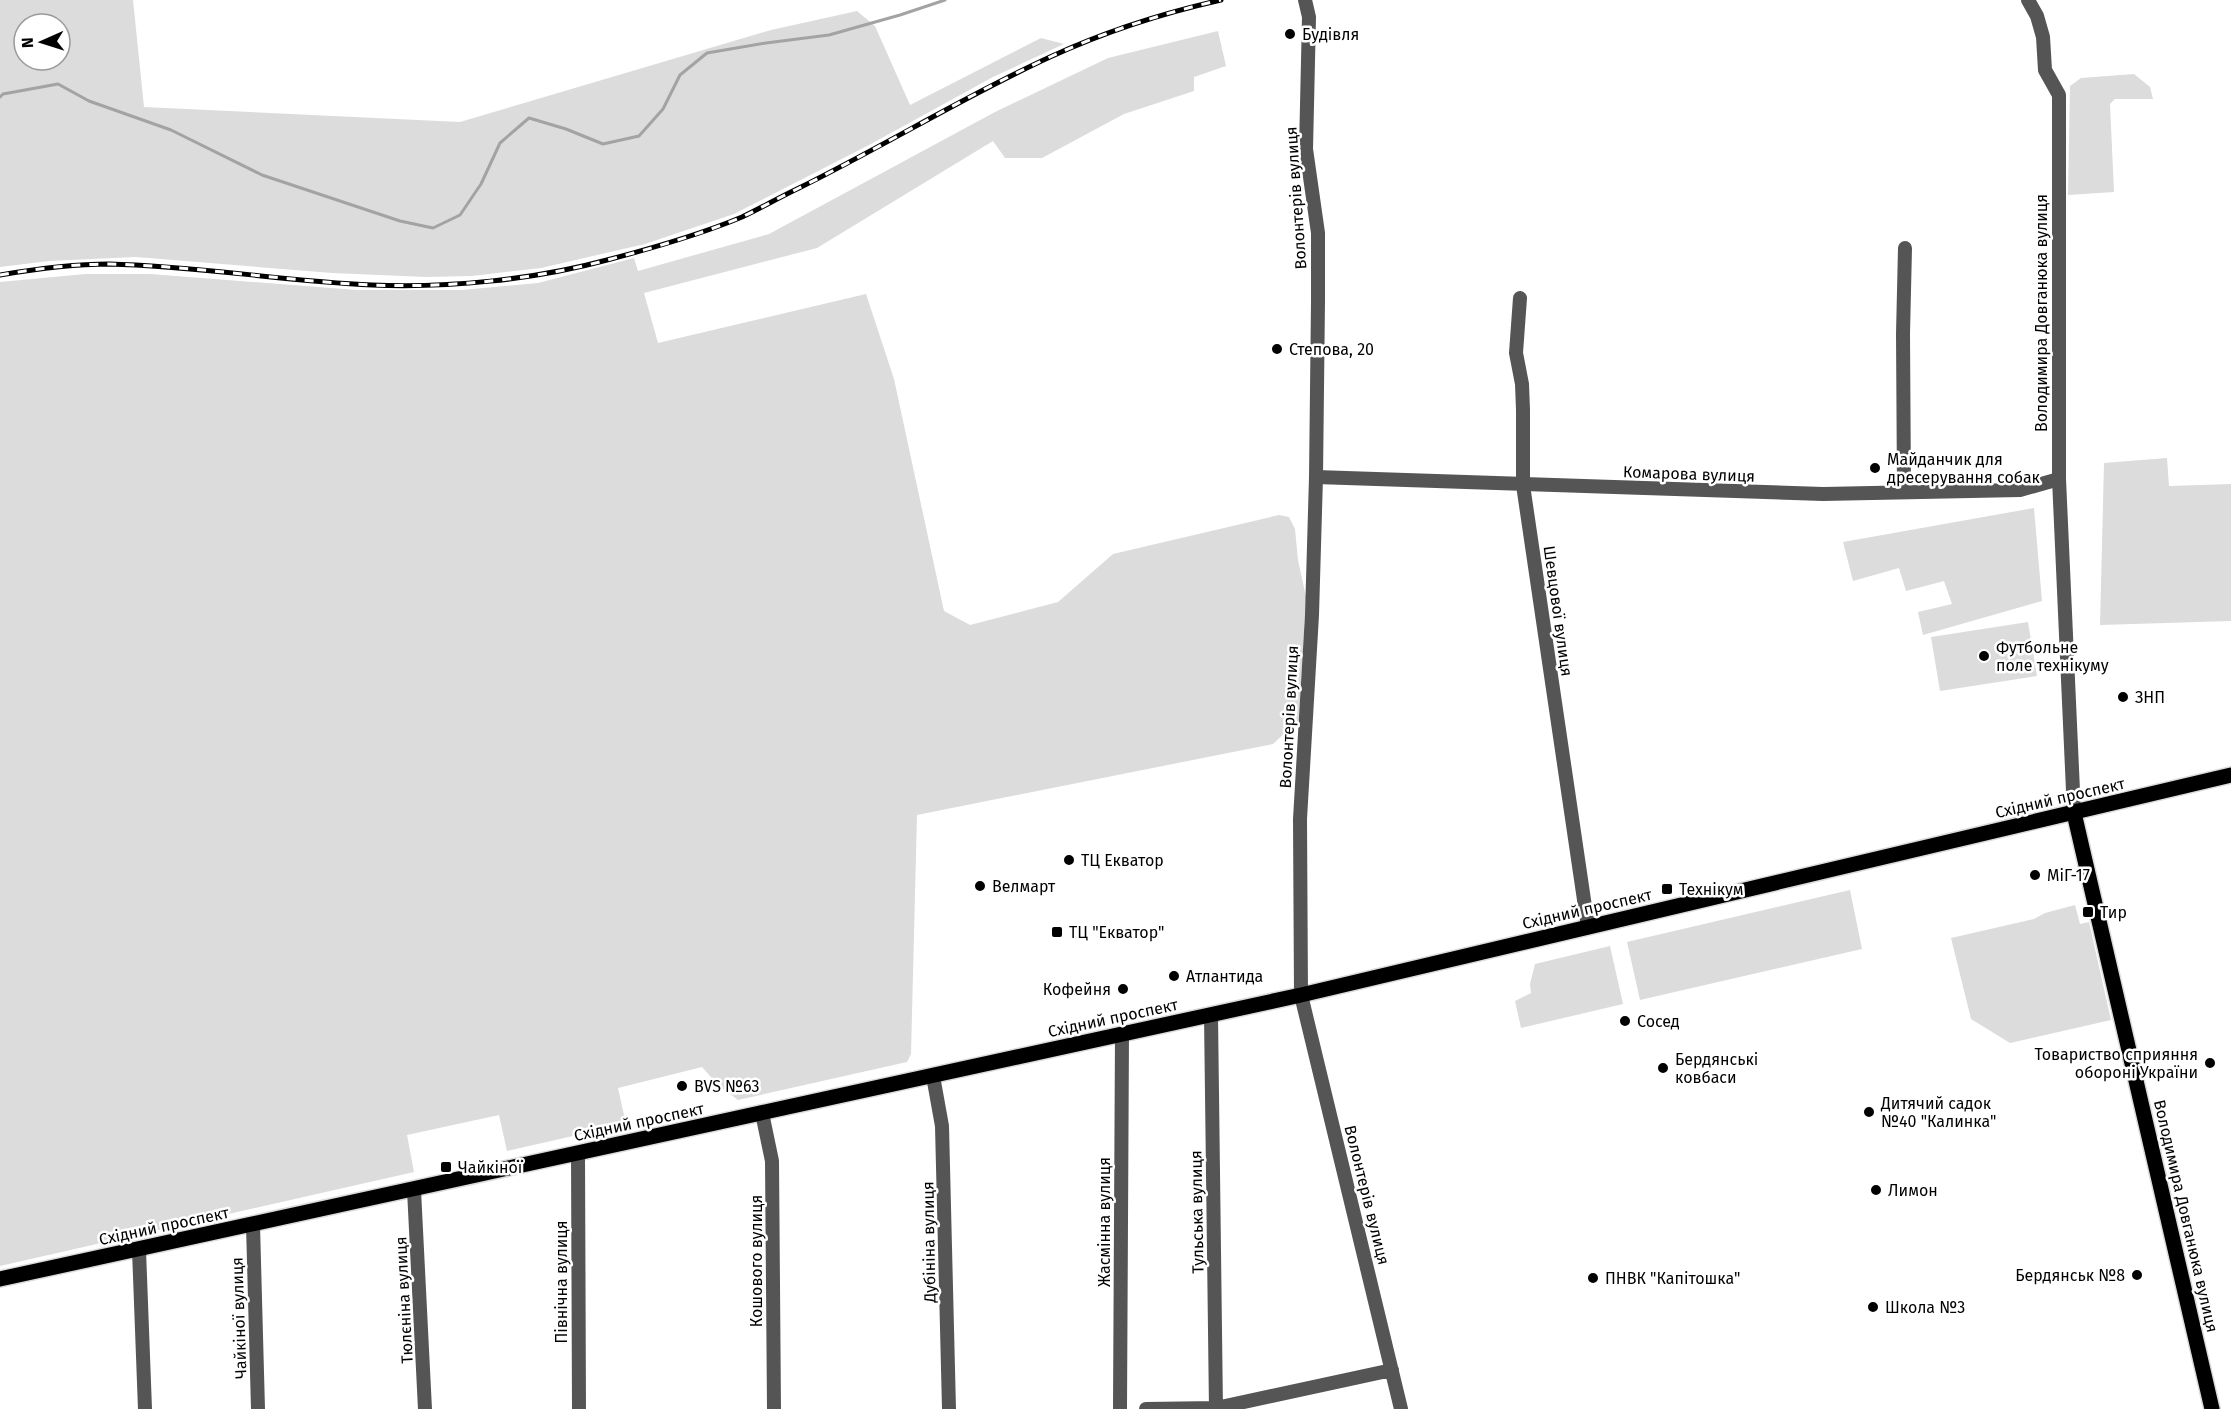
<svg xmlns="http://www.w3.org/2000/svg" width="2231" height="1409" font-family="'Fira Sans',sans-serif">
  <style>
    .green { fill: #dcdcdc; fill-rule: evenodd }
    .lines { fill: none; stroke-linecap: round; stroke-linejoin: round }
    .stream { stroke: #a3a3a3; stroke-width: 3 }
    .major-casing { stroke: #dbdbdb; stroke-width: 18 }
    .minor { stroke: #555; stroke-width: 14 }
    .major { stroke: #000; stroke-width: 15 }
    .rail-casing { stroke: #000; stroke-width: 5 }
    .rail { stroke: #fff; stroke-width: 3; stroke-dasharray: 9; stroke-linecap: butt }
    .poi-dot { fill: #000; stroke: #fff; stroke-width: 2 }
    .labels { text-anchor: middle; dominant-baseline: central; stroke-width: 5; stroke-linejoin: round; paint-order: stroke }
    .poi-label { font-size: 16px; fill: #000; stroke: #fff; text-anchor: start }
    .street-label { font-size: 16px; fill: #000; stroke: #fff }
  </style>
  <rect width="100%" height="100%" fill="#fff"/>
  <path class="green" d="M0,0H133L144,107L460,122L771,30L857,11L875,26L910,105L1041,38L1064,44L993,77L869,145L734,214L645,244L541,268L472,276L426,277L332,273L136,257L49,261L0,267ZM24,24H60V60H24Z
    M1218,31L1226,66L1194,77V91L1124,114L1042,158H1005L993,141L817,248L644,293L658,343L866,294L894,379L944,611L970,625L1058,602L1113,554L1279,515L1289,517L1295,529L1298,560L1306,597L1299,720L1273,744L917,815L911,1054L907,1062L738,1100L718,1085L702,1067L618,1088L626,1124L507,1151L499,1115L407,1135L414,1172L0,1266V282L85,274H150L357,290H462L538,283L634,258L638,271L769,234L995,112L1108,58Z
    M2134,74L2150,87L2153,99H2115L2110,104L2114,192L2068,195L2070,86L2081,78Z
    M2167,458L2169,486L2231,484V621L2100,625L2104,463Z
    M2034,508L2042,601L1923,635L1918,612L1952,604L1944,581L1906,591L1899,568L1853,581L1843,542Z
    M2028,622L2037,676L1940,691L1931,637Z
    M1850,890L1862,949L1640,1000L1627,942Z
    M2075,905L2080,924L2089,922L2111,1020L2010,1043L1971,1019L1951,938L2034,919L2045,913Z
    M1610,946L1623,1004L1521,1028L1515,1001L1531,993L1530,984L1535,964Z"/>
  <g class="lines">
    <path class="stream" d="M0,97L3,94L58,84L89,101L171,130L262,175L400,221L433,228L460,215L481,184L500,143L529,118L566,129L603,144L639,136L663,109L680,75L707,53L766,43L829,35L900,15L945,0"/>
    <defs>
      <path id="major" d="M2074,813L2212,1409
        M0,1279L1301,995L2231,775"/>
    </defs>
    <use href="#major" class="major-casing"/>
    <path class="minor" d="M1305,0L1309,17L1306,149L1318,233V301L1316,477L1312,615L1300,819L1301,995L1401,1409
      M2028,0L2037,16L2043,37L2045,70L2059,95V479L2074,813
      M1520,298L1516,353L1522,384L1523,410V485L1588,927
      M1316,477L1823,494L2020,490L2059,479
      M1904,492L1903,334L1905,248
      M1211,1015L1216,1409
      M933,1076L942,1126L949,1409
      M762,1113L772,1161L774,1409
      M578,1154L579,1409
      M414,1190L425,1409
      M253,1225L258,1409
      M139,1250L145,1409
      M1120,1409L1122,1034
      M1146,1409L1216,1408L1392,1370"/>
    <use href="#major" class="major"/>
    <defs>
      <path id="rail" d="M0,275C35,269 73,264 109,264C197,266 284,281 372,285C448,288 533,280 607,260C653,248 699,235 742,217C761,208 780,197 799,188C884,146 965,96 1050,57C1104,32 1163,13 1221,0"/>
    </defs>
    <use href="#rail" class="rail-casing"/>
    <use href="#rail" class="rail"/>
  </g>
  <g class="poi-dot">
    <circle cx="1290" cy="34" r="6"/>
    <circle cx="1277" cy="349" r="6"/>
    <circle cx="1875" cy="468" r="6"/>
    <circle cx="1984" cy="656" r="6"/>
    <circle cx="2123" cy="697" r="6"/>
    <circle cx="1069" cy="860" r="6"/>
    <circle cx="2035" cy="875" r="6"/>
    <circle cx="980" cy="886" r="6"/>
    <rect x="1661" y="883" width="12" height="12" rx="3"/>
    <rect x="2082" y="906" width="12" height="12" rx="3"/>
    <rect x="1051" y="926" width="12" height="12" rx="3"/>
    <circle cx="1174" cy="976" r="6"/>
    <circle cx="1123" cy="989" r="6"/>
    <circle cx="1625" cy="1021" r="6"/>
    <circle cx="2210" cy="1063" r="6"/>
    <circle cx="1663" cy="1068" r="6"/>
    <circle cx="682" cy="1086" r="6"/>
    <circle cx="1869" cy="1112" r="6"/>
    <rect x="440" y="1161" width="12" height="12" rx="3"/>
    <circle cx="1876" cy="1190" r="6"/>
    <circle cx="2137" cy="1275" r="6"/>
    <circle cx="1593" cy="1278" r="6"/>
    <circle cx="1873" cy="1307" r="6"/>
  </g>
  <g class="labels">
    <g class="poi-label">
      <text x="1302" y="34">Будівля</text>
      <text x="1289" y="349">Степова, 20</text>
      <text x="1887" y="459">Майданчик для<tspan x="1887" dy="18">дресерування собак</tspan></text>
      <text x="1996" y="647">Футбольне<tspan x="1996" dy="18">поле технікуму</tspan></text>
      <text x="2135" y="697">ЗНП</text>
      <text x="1081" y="860">ТЦ Екватор</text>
      <text x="2047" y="875">МіГ-17</text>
      <text x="992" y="886">Велмарт</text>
      <text x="1679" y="889">Технікум</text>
      <text x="2100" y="912">Тир</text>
      <text x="1069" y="932">ТЦ "Екватор"</text>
      <text x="1186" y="976">Атлантида</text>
      <text x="1111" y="989" text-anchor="end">Кофейня</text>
      <text x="1637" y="1021">Сосед</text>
      <text x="2198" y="1054" text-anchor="end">Товариство сприяння<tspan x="2198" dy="18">обороні України</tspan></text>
      <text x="1675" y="1059">Бердянські<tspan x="1675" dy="18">ковбаси</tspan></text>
      <text x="694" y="1086">BVS №63</text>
      <text x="1881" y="1103">Дитячий садок<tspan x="1881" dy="18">№40 "Калинка"</tspan></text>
      <text x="458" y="1167">Чайкіної</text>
      <text x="1888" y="1190">Лимон</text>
      <text x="2125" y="1275" text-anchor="end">Бердянськ №8</text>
      <text x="1605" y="1278">ПНВК "Капітошка"</text>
      <text x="1885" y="1307">Школа №3</text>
    </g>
    <g class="street-label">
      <text transform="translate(1296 198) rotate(-94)">Волонтерів вулиця</text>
      <text transform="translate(2041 313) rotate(-90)">Володимира Довганюка вулиця</text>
      <text transform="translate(1689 474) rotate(2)">Комарова вулиця</text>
      <text transform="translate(1558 611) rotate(82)">Шевцової вулиця</text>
      <text transform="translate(1289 717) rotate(-87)">Волонтерів вулиця</text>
      <text transform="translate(2060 798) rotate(-13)">Східний проспект</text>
      <text transform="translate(1587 909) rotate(-13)">Східний проспект</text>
      <text transform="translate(1113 1018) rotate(-12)">Східний проспект</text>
      <text transform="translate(639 1122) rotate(-12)">Східний проспект</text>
      <text transform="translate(1367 1195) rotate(76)">Волонтерів вулиця</text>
      <text transform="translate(1197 1212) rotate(-91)">Тульська вулиця</text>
      <text transform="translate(2186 1216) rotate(77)">Володимира Довганюка вулиця</text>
      <text transform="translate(1104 1222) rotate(-90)">Жасмінна вулиця</text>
      <text transform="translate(164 1226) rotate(-12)">Східний проспект</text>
      <text transform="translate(929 1242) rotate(-91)">Дубініна вулиця</text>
      <text transform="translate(756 1261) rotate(-90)">Кошового вулиця</text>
      <text transform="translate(561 1282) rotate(-90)">Північна вулиця</text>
      <text transform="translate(404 1300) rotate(-93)">Тюлєніна вулиця</text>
      <text transform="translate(239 1318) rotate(-92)">Чайкіної вулиця</text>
    </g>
  </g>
  <g transform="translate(42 42) rotate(267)"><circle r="28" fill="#ffffff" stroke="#999999" stroke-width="1.5"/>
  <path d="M0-4.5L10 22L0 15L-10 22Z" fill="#000000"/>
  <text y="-9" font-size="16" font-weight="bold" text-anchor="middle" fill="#000000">N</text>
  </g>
</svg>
